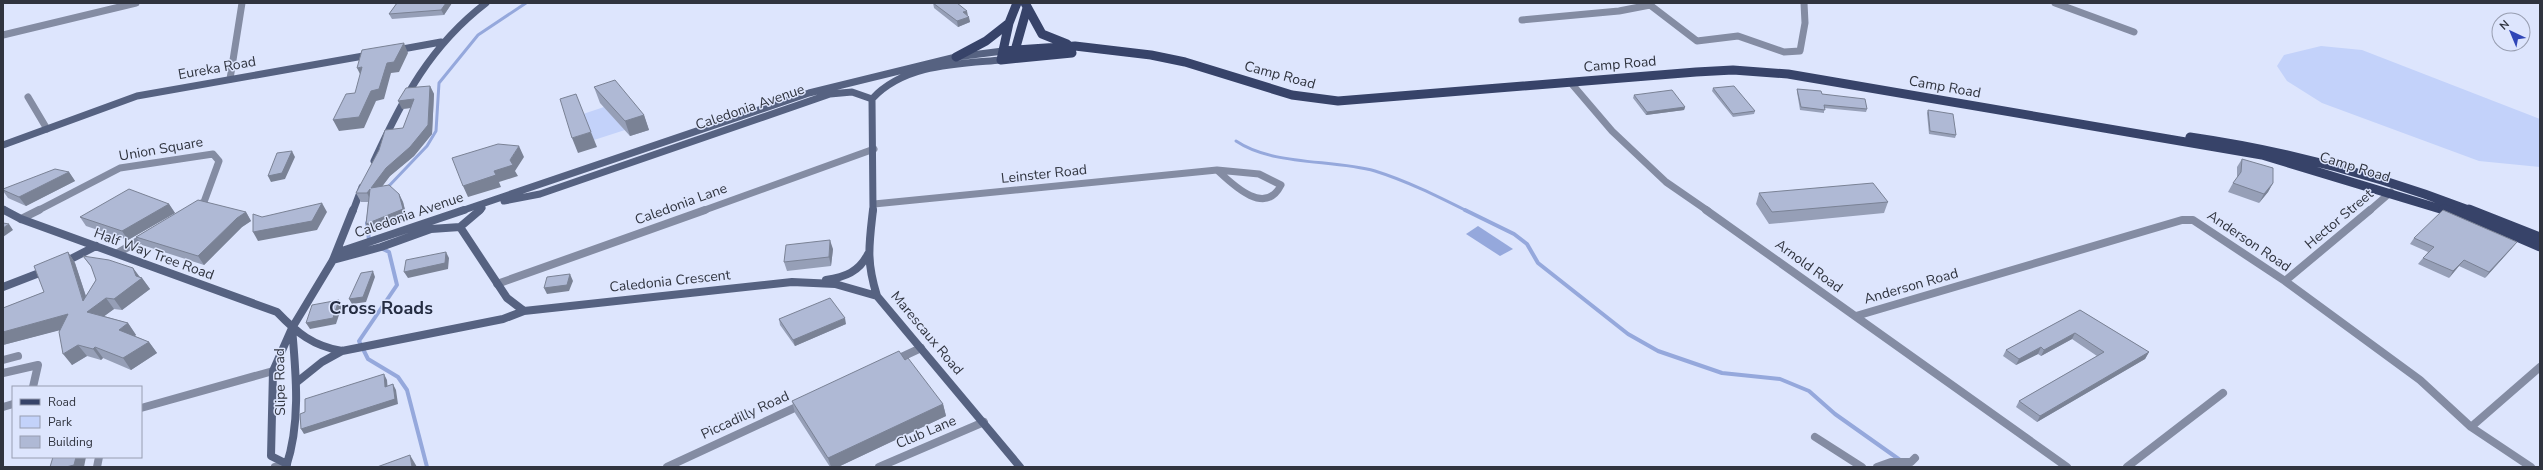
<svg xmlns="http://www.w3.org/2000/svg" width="2543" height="470" font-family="'Nunito Sans',sans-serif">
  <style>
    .green { fill: #c3d2fa }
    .water { fill: #95a8dc }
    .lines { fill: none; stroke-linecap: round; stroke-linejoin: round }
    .stream-far1 { stroke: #95a8dc; stroke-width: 3 }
    .stream { stroke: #95a8dc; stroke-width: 4 }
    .street-far1 { stroke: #848ca3; stroke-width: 7 }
    .street { stroke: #848ca3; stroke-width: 8 }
    .secondary-far1 { stroke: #566281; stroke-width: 7 }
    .secondary { stroke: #566281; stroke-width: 8 }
    .primary-far1 { stroke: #374369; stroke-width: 9 }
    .primary { stroke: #374369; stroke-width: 11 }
    .wall { fill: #969fb7 }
    .shaded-wall { fill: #7a8295 }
    .building { fill: #afb9d5; stroke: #7a8295 }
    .labels { text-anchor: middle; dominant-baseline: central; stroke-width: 3; stroke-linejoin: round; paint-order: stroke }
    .street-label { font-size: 14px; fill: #30343f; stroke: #dde5fd }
    .district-label { font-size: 18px; font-weight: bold; fill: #252d42; stroke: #dde5fd }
  </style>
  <rect width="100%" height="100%" fill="#dde5fd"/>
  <path class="green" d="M2321,46L2362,50L2540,119V167L2479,161L2322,103L2287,81L2277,66L2284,55Z
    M604,107L625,130L594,140L583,114Z"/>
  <path class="water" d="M1478,226L1513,249L1500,256L1466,234Z"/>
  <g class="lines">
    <path class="stream-far1" d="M1236,141C1273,166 1332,159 1375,171C1407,181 1437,196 1467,211
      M387,188L427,146L436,131L439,83L478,35L526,3"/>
    <path class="stream" d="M1465,210L1514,234L1527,244L1538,263L1628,334L1658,351L1722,373L1780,379L1809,391L1835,414L1900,460
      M367,223L369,240
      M381,248L389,252L397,285L359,341L368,359L398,377L407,390L427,467"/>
    <path class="street-far1" d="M2055,3L2134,32
      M1522,20L1619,11L1650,5L1697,41L1738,36L1784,52L1800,51L1805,23L1804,3
      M3,35L136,3
      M230,79L242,3
      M1571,83L1612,131L1666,182L1708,211
      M28,97L47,129
      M1217,170L1259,174L1281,185C1265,217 1232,184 1217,170Z
      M874,204L1217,170
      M37,211L120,168L213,154L219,161L204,202L196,206
      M702,211L874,149
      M2369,211L2391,192"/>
    <path class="street" d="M1706,210L2067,467
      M21,219L39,210
      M118,253L148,235
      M2285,281L2370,210
      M497,284L705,210
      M1856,316L2182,220H2193L2285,281L2420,380L2471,427L2531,467
      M3,360L18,356
      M893,361L921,348
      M3,373L38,365L33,387
      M3,407L13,404
      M141,408L273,371
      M2471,427L2540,367
      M1815,437L1862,467
      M97,467L99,457
      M275,467L287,464
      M667,467L803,404
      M879,467L984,422
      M1877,467L1891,462H1911L1915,458
      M2127,467L2223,393"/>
    <path class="secondary-far1" d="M397,50L441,42
      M872,99L873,211
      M872,99C904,64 957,64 1001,60
      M3,145L137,96L369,55
      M374,161C403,98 430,46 486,3
      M504,201L540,194L830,94L852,92L872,99
      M3,209L6,211
      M353,211L362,187
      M461,211L809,93L956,57L1003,51
      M479,211L482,208"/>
    <path class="secondary" d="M4,210L21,219L277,312C297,333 313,346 342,351L503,319L524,311
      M873,210C869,245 866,261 877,296L1020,467
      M460,227L507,298L524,311L792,282L835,284L877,296
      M460,227L480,210
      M336,253L464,210
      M333,260L381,247L431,229L460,227
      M63,263L96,246
      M826,280C845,277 859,272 868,254
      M3,287L47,270
      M297,382L322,362L342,351
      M287,464L271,456L273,371L292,328L333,260L353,210
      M286,467C301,423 296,374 292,328"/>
    <path class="primary-far1" d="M1017,3L1009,23L1001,60L1072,53
      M1025,3L1042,34L1067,44
      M1003,51L1075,46L1151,55L1185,62L1292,95L1338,101L1696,72L1733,70L1788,74L2262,155L2447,211
      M1014,54L1027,8
      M956,57L986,41L1009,23
      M2190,137C2287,151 2380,176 2471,211"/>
    <path class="primary" d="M2444,210L2496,227L2540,246
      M2469,210L2540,238"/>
  </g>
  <path class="wall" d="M397,3H452L444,15L392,19L389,14Z
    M933,3L968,16L970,22L958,27L934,8Z
    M430,86L434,94L432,134L414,156L390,176L382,186L399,194L403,202L407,218L370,233L366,224L368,202H361L356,193L403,128L411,108L402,109Z
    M594,87L644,115L649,130L630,136L600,103Z
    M1713,88L1755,111L1754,114L1733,117L1712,91Z
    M1797,89L1822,94L1867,109L1866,112L1824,108V113L1800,110L1797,92Z
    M1634,95L1685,107L1684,110L1646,115L1633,98Z
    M1928,110L1956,135L1955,138L1929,134L1927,113Z
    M2242,159L2273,183L2268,192L2259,203L2228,192L2233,183L2237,178V167Z
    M69,172L75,181L26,206L8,198L3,191V189Z
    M1759,193L1888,202L1884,213L1769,224L1756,204Z
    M169,204L175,213L128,240L86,226L80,217Z
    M246,212L251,221L242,227L204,265L142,245L136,237Z
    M2414,238L2512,248L2485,278L2459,266L2449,278L2418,264L2428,252L2410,244Z
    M833,249L831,266L787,271L784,262Z
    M68,252L75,263L86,296L96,280L92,268L83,256L133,268L140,277L142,278L150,289L122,310L114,309L104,316L128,323L136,335L135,336L149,342L157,353L131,370L103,358L101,360L87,356L72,365L59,330L3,345V308L44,292Z
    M2080,310L2149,352L2145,359L2037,422L2016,407L2019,401L2097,356L2072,339L2041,356L2038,354L2016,365L2003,356L2006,350Z
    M779,319L846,324L795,346L780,325Z
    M905,360L943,404L946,416L838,467H830L795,413L792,401Z"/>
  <path class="shaded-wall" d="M446,3H452L444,15L441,10Z
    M967,11L968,16L963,12Z
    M969,17L970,22L958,27L957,21Z
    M404,43L408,53L399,72L391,73L384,99L376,101L364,128L339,131L333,120L371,91L387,63Z
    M362,67V78L357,68Z
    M430,86L434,94L432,134L414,156L390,176L375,196L371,188Z
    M414,99L418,107L402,109L398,101Z
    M1685,107L1684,110L1646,115L1647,112Z
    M644,115L649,130L630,136L625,121Z
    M591,132L597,147L578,153L572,138Z
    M519,146L524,157L515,171L518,176L499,182L501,187L468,197L463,186L494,171L510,160Z
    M292,151L295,157L285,179L271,182L268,176Z
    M69,172L75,181L26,206L19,197Z
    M2273,183L2268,192L2259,203L2264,194Z
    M370,189L371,201L367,193Z
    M399,194L403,202L407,218L370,233L366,224Z
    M322,203L327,212L317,230L258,241L253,232Z
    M169,204L175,213L128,240L122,231Z
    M246,212L251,221L242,227L204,265L198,256L237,218Z
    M9,224L13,230L3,237V228Z
    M830,240L833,249L831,266L829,257Z
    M2517,242L2512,248L2485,278L2489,272Z
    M68,252L75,263L90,309L106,298L114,309L95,323L87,312Z
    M446,252L449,258L448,269L408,278L404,272Z
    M2464,260L2449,278L2453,271Z
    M133,268L141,279L142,278L150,289L122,310L114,299L136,276Z
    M373,271L375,277L366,302L352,304L349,299Z
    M570,274L573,281L569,291L547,294L544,288Z
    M339,300L342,306L336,324L310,329L306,323Z
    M68,314L76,326L3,345V332Z
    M845,318L846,324L795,346L793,340Z
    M128,323L136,335L127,341L119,330Z
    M2075,333L2072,339L2041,356L2044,350Z
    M149,342L157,353L131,370L123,358Z
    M78,345L87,356L72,365L63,354Z
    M95,347L103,358L101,360L93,349Z
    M2041,347L2038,354L2016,365L2019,359Z
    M2149,352L2145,359L2037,422L2040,416Z
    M384,374L387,380L388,392L385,387Z
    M393,384L396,390L398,404L304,434L301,429Z
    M943,404L946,416L838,467H831L828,458Z
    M410,455L417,467H412Z
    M76,457H86L84,467H66Z"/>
  <path class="building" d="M397,3H446L441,10L389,14Z
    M933,3H957L967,11L963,12L969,17L957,21Z
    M404,43L394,62L387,63L379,89L371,91L359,117L333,120L346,94L355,93L362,67L357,68L362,50Z
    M615,80L644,115L625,121L594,87Z
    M430,86L428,125L410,147L386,168L371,188L389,185L399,194L403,209L366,224L370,189L367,193H356L379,150L385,130L403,128L414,99L398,101L406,88Z
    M1734,86L1755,111L1733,114L1713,88Z
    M1797,89L1821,91L1822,94L1865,99L1867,109L1824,105L1825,110L1801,107Z
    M1672,90L1685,107L1647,112L1634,95Z
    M576,94L591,132L572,138L560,99Z
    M1928,110L1953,114L1956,135L1930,131Z
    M498,144L519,146L510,160L513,165L494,171L496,175L463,186L452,158Z
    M292,151L282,173L268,176L277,153Z
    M2242,159L2273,168V183L2264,194L2233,183L2241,172Z
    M55,169L69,172L19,197L3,190V189Z
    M1873,183L1888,202L1772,212L1759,193Z
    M129,189L169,204L122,231L80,217Z
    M198,200L246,212L237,218L198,256L136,237Z
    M322,203L312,221L253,232V214L262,217Z
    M2443,210L2517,242L2489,272L2464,260L2453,271L2423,258L2434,247L2414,238Z
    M3,223L9,224L3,228Z
    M830,240L829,257L784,262L786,245Z
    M68,252L83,301L96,280L91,266L83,256L109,260L133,268L136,276L142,278L114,299L106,298L87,312L128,323L119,330L149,342L123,358L95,347L93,349L78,345L63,354L59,332L68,314L3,332V308L44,292L34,266Z
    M446,252L445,263L404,272L406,260Z
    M373,271L363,297L349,299L361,273Z
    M570,274L567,285L544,288L547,277Z
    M830,298L845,318L793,340L779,319Z
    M339,300L333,318L306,323L312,305Z
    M2080,310L2149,352L2040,416L2019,401L2104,352L2075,333L2044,350L2041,347L2019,359L2006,350Z
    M899,351L905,360L908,358L943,404L828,458L792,401Z
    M384,374L385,387L393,384L395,399L301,429L300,414L305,412V399Z
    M410,455L412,467H377Z
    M53,457H76L74,465L66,467H50Z"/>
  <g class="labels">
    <g class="street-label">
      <text transform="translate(1620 64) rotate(-5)">Camp Road</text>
      <text transform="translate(217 68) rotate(-10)">Eureka Road</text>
      <text transform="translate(1280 75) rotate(15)">Camp Road</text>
      <text transform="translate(1945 87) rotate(10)">Camp Road</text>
      <text transform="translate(750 107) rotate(-19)">Caledonia Avenue</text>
      <text transform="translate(161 149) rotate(-10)">Union Square</text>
      <text transform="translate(2355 167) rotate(17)">Camp Road</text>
      <text transform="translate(1044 174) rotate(-6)">Leinster Road</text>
      <text transform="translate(681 204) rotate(-20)">Caledonia Lane</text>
      <text transform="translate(409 215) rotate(-19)">Caledonia Avenue</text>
      <text transform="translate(2339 219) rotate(-40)">Hector Street</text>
      <text transform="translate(2249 241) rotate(34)">Anderson Road</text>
      <text transform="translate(154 254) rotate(20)">Half Way Tree Road</text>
      <text transform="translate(1809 266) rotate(36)">Arnold Road</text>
      <text transform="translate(670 281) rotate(-6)">Caledonia Crescent</text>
      <text transform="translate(1911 286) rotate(-16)">Anderson Road</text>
      <text transform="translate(927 333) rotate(50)">Marescaux Road</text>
      <text transform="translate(280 382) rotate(-91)">Slipe Road</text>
      <text transform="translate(745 415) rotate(-25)">Piccadilly Road</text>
      <text transform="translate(926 432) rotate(-23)">Club Lane</text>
    </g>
    <g class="district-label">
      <text x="381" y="308">Cross Roads</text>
    </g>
  </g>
  <rect width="2543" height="470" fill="none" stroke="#30343f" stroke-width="8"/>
  <rect x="12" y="386" width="130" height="72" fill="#dde5fd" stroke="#989eb1"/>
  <rect x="20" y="399" width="20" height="6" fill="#374369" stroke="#989eb1"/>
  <text x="48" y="406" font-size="12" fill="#30343f">Road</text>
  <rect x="20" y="416" width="20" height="12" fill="#c3d2fa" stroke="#989eb1"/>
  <text x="48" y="426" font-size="12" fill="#30343f">Park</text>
  <rect x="20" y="436" width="20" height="12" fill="#afb9d5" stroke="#989eb1"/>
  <text x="48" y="446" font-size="12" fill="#30343f">Building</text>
  <g transform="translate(2511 32) rotate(316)"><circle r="19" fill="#dde5fd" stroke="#989eb1"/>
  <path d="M0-3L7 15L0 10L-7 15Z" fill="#3046b7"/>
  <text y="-6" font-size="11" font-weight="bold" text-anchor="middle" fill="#30343f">N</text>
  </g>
</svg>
